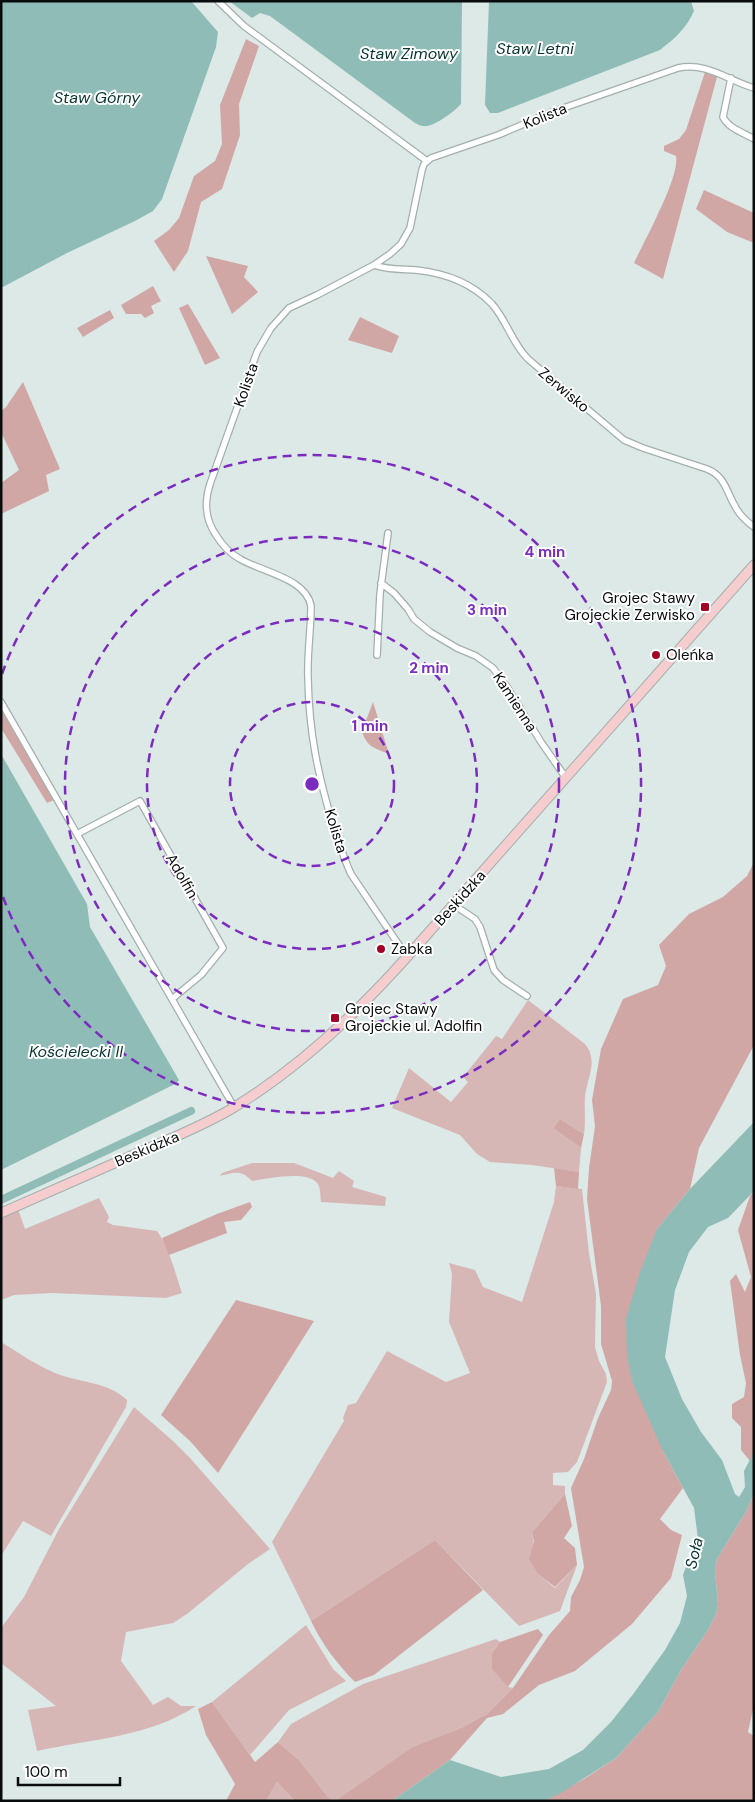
<svg xmlns="http://www.w3.org/2000/svg" width="755" height="1802" font-family="'DM Sans',sans-serif">
  <style>
    .green { fill: #d7b7b6 }
    .forest { fill: #d0a7a5 }
    .water { fill: #8fbcb6 }
    .lines { fill: none; stroke-linecap: round; stroke-linejoin: round }
    .canal { stroke: #8fbcb6; stroke-width: 8 }
    .minor-casing { stroke: #a3afad; stroke-width: 8 }
    .secondary-casing { stroke: #a3afad; stroke-width: 11 }
    .minor { stroke: #fff; stroke-width: 5.5 }
    .secondary { stroke: #f5cdce; stroke-width: 9 }
    .ring { fill: none; stroke: #7b2cbf; stroke-width: 2.5; stroke-dasharray: 9 6 }
    .poi-dot { fill: #a20324; stroke: #fff; stroke-width: 2 }
    .labels { text-anchor: middle; dominant-baseline: central; stroke-width: 4; stroke-linejoin: round; paint-order: stroke }
    .street-label { font-size: 15px; fill: #080c0c; stroke: #fff }
    .poi-label { font-size: 15px; fill: #080c0c; stroke: #fff; text-anchor: start }
    .water-label { font-size: 16px; font-style: italic; fill: #073430; stroke: #fff }
    .centre { fill: #7b2cbf; stroke: #fff; stroke-width: 2.5 }
    .ring-label { font-size: 15px; text-anchor: middle; font-weight: bold; fill: #7b2cbf; stroke: #fff; stroke-width: 4; stroke-linejoin: round; paint-order: stroke }
  </style>
  <rect width="100%" height="100%" fill="#dce9e7"/>
  <path class="green" d="M528,1000L585,1044C599,1061 587,1078 585,1097C584,1110 586,1121 584,1134L560,1119L553,1128L581,1148L579,1172L532,1165L490,1162L477,1154L460,1135L392,1108L409,1068L451,1102L468,1082L463,1077L496,1036L502,1039Z
    M252,1163H294L333,1178L339,1171L354,1181L352,1187L386,1197L385,1206L321,1202C320,1196 321,1187 317,1183C306,1170 267,1179 252,1181C240,1169 235,1173 220,1176L222,1173Z
    M556,1186L582,1189L589,1253L596,1294L595,1347L599,1361L606,1374L607,1382L577,1462L568,1472L553,1473V1485L565,1486V1494L532,1532L538,1574L555,1588L577,1565L560,1611L519,1626L435,1540L311,1621L272,1542L344,1421L343,1418L348,1405L356,1403L387,1351L446,1382L470,1373L449,1322L452,1274L449,1263L475,1270L483,1287L522,1302L554,1202Z
    M99,1198L109,1217L107,1222L113,1225L157,1231C170,1249 175,1273 182,1293L166,1298L53,1293L14,1295L1,1300V1217L18,1209L25,1229Z
    M1,1342C19,1353 36,1365 55,1373C79,1383 107,1381 127,1400L126,1407L51,1536L23,1521L1,1556Z
    M134,1407L173,1441L190,1458L270,1549L248,1564L187,1614L173,1623L126,1632L121,1661L153,1705L168,1697L181,1706H196C149,1737 91,1739 37,1751L28,1710L56,1706L1,1663V1628L24,1597L59,1529Z
    M306,1625L333,1669L346,1681L289,1710L250,1755L212,1702Z
    M496,1639L500,1642L492,1653L508,1687L513,1688L487,1714L463,1727L412,1747L335,1801H331L300,1761L278,1742L291,1724L363,1684Z
    M277,1782L295,1801H266Z"/>
  <path class="forest" d="M246,39L259,46L239,104L240,135L222,189L201,202L188,251L174,272L154,241L169,230L179,218L194,176L215,161L222,144L220,105Z
    M705,72L717,77L663,279L634,263C644,241 680,177 676,156L664,151V146L679,139L686,130Z
    M704,190L754,213V243L727,232L696,209Z
    M206,256L248,266L244,277L258,292L232,314Z
    M153,286L161,301L151,306L154,313L145,318L141,314H126L121,305Z
    M188,304L220,358L205,365L179,308Z
    M110,310L114,318L83,337L77,328Z
    M360,317L399,336L392,353L348,340Z
    M23,382L60,469L46,475L49,491L1,514V483L19,470L1,432V411L6,407Z
    M373,702L389,754C372,747 367,747 361,729L367,718Z
    M1,707L54,800L47,803L1,728Z
    M754,862V1045L699,1148L690,1189L657,1229L663,1451L683,1488L660,1519L671,1530L682,1535L671,1578L632,1624L575,1671L539,1685L503,1714L487,1718L450,1760L392,1801H335L412,1747L463,1727L487,1714L513,1688L549,1635L570,1611L571,1597L580,1580L584,1567L571,1488L584,1459L598,1418L611,1390L612,1381L601,1344V1306L587,1199L589,1168L595,1126L592,1100L601,1049L623,999L658,985L666,966L659,945L689,914L723,897L747,876Z
    M560,1119L584,1134L581,1148L553,1128Z
    M554,1168L579,1172L578,1189L556,1186Z
    M754,1191V1452L750,1461L741,1450V1427L732,1418V1404L744,1397L746,1383L740,1355L730,1281L736,1274L745,1292L751,1277L738,1230L750,1196Z
    M250,1202L252,1207L241,1220L224,1222L227,1233L169,1255L162,1238L217,1214Z
    M236,1300L314,1321L218,1473L190,1441L161,1415Z
    M754,1493V1705L748,1732L754,1736V1801H547L546,1800L584,1779L616,1758L658,1712L681,1670L708,1630L716,1614L718,1604L715,1570L717,1559L747,1510Z
    M565,1494L572,1526L564,1538L575,1548L577,1565L555,1587L538,1574L529,1559L534,1542L532,1532Z
    M435,1540L483,1590L374,1675L355,1682C337,1664 322,1644 311,1621Z
    M538,1629L543,1635L508,1687L492,1669V1653L500,1642Z
    M212,1702L255,1762L278,1742L300,1761L331,1801H295L277,1782L266,1801H226L235,1784L206,1735L198,1709Z"/>
  <path class="water" d="M1,1H191L218,32L216,47L162,199L153,211L135,221L67,253L1,288Z
    M229,1H462L461,104C455,111 433,128 423,126C420,126 418,124 415,123L270,16L260,13L252,18Z
    M489,1H691L694,11C686,29 675,38 660,50L498,113H490L485,105Z
    M1,754L87,904L90,927L179,1080L177,1083L1,1170Z
    M754,1122V1191L728,1218L708,1227L689,1252L675,1290L665,1357L682,1399L701,1432L722,1460L735,1494L739,1497L745,1487L744,1471L754,1452V1493L747,1510L717,1559L715,1570L718,1604L716,1614L708,1630L681,1670L658,1712L616,1758L561,1793L546,1800L539,1801H392L450,1760L501,1777L549,1769L583,1750L611,1722L634,1693L665,1650L680,1623L687,1596L683,1575L687,1564L696,1550L698,1539L694,1508L663,1451L632,1381L627,1356L626,1319L640,1272L657,1229L690,1189Z"/>
  <g class="lines">
    <path class="canal" d="M1,1200L191,1111"/>
    <defs>
      <path id="minor" d="M218,1L244,26L427,161
        M731,78L723,117C728,128 744,133 754,139
        M374,265C388,270 401,269 416,270C445,273 471,282 492,304C507,321 512,343 528,359L624,440L643,448L707,469C725,476 726,491 735,506C739,515 746,521 754,527
        M381,583L394,593L408,609L414,619L430,632L457,648L476,656L493,668L507,687L541,742L566,778
        M377,655L380,594L388,533
        M1,702L234,1107
        M77,834L140,801L223,948L201,975L172,999
        M454,905L475,919L480,927L494,970L503,980L527,996
        M407,957L351,874C344,859 339,843 334,828C318,776 309,733 308,678C307,654 311,630 311,606C306,578 262,572 240,559C231,554 222,545 216,535C205,519 204,503 210,484L257,352L271,328L289,308L317,295L374,265L390,254L401,244L410,228L422,170L424,164L431,158L498,135L552,112L678,68C707,62 727,80 754,88"/>
      <path id="secondary" d="M1,1213C45,1194 89,1174 133,1155C167,1140 201,1127 233,1108C299,1068 356,1014 407,957L754,565"/>
    </defs>
    <use href="#minor" class="minor-casing"/>
    <use href="#secondary" class="secondary-casing"/>
    <use href="#minor" class="minor"/>
    <use href="#secondary" class="secondary"/>
  </g>
  <g class="ring">
    <circle cx="312" cy="784" r="82"/>
    <circle cx="312" cy="784" r="165"/>
    <circle cx="312" cy="784" r="247"/>
    <path d="M2 674A329 329 0 1 1 2 894"/>
  </g>
  <g class="poi-dot">
    <rect x="700" y="602" width="10" height="10" rx="2.5"/>
    <circle cx="656" cy="655" r="5"/>
    <circle cx="381" cy="949" r="5"/>
    <rect x="330" y="1013" width="10" height="10" rx="2.5"/>
  </g>
  <g class="labels">
    <g class="street-label">
      <text transform="translate(545 116) rotate(-22)">Kolista</text>
      <text transform="translate(246 385) rotate(-71)">Kolista</text>
      <text transform="translate(564 390) rotate(40)">Zerwisko</text>
      <text transform="translate(515 702) rotate(57)">Kamienna</text>
      <text transform="translate(336 831) rotate(73)">Kolista</text>
      <text transform="translate(182 876) rotate(60)">Adolfin</text>
      <text transform="translate(460 898) rotate(-48)">Beskidzka</text>
      <text transform="translate(147 1149) rotate(-23)">Beskidzka</text>
    </g>
    <g class="poi-label">
      <text x="695" y="598" text-anchor="end">Grojec Stawy<tspan x="695" dy="17">Grojeckie Zerwisko</tspan></text>
      <text x="666" y="655">Oleńka</text>
      <text x="391" y="949">Zabka</text>
      <text x="345" y="1009">Grojec Stawy<tspan x="345" dy="17">Grojeckie ul. Adolfin</tspan></text>
    </g>
    <g class="water-label">
      <text x="535" y="48">Staw Letni</text>
      <text x="409" y="53">Staw Zimowy</text>
      <text x="97" y="97">Staw Górny</text>
      <text x="76" y="1051">Kościelecki II</text>
      <text transform="translate(694 1553) rotate(-77)">Soła</text>
    </g>
  </g>
  <circle cx="312" cy="784" r="8" class="centre"/>
  <g class="ring-label">
    <text x="545" y="557">4 min</text>
    <text x="487" y="615">3 min</text>
    <text x="429" y="673">2 min</text>
    <text x="370" y="731">1 min</text>
  </g>
  <rect width="755" height="1802" fill="none" stroke="#080c0c" stroke-width="5"/>
  <path d="M18 1777v8h102v-8" fill="none" stroke="#080c0c" stroke-width="2.5"/>
  <text x="25" y="1777" font-size="15" fill="#080c0c" stroke="#ffffff" stroke-width="4" paint-order="stroke">100 m</text>
</svg>
